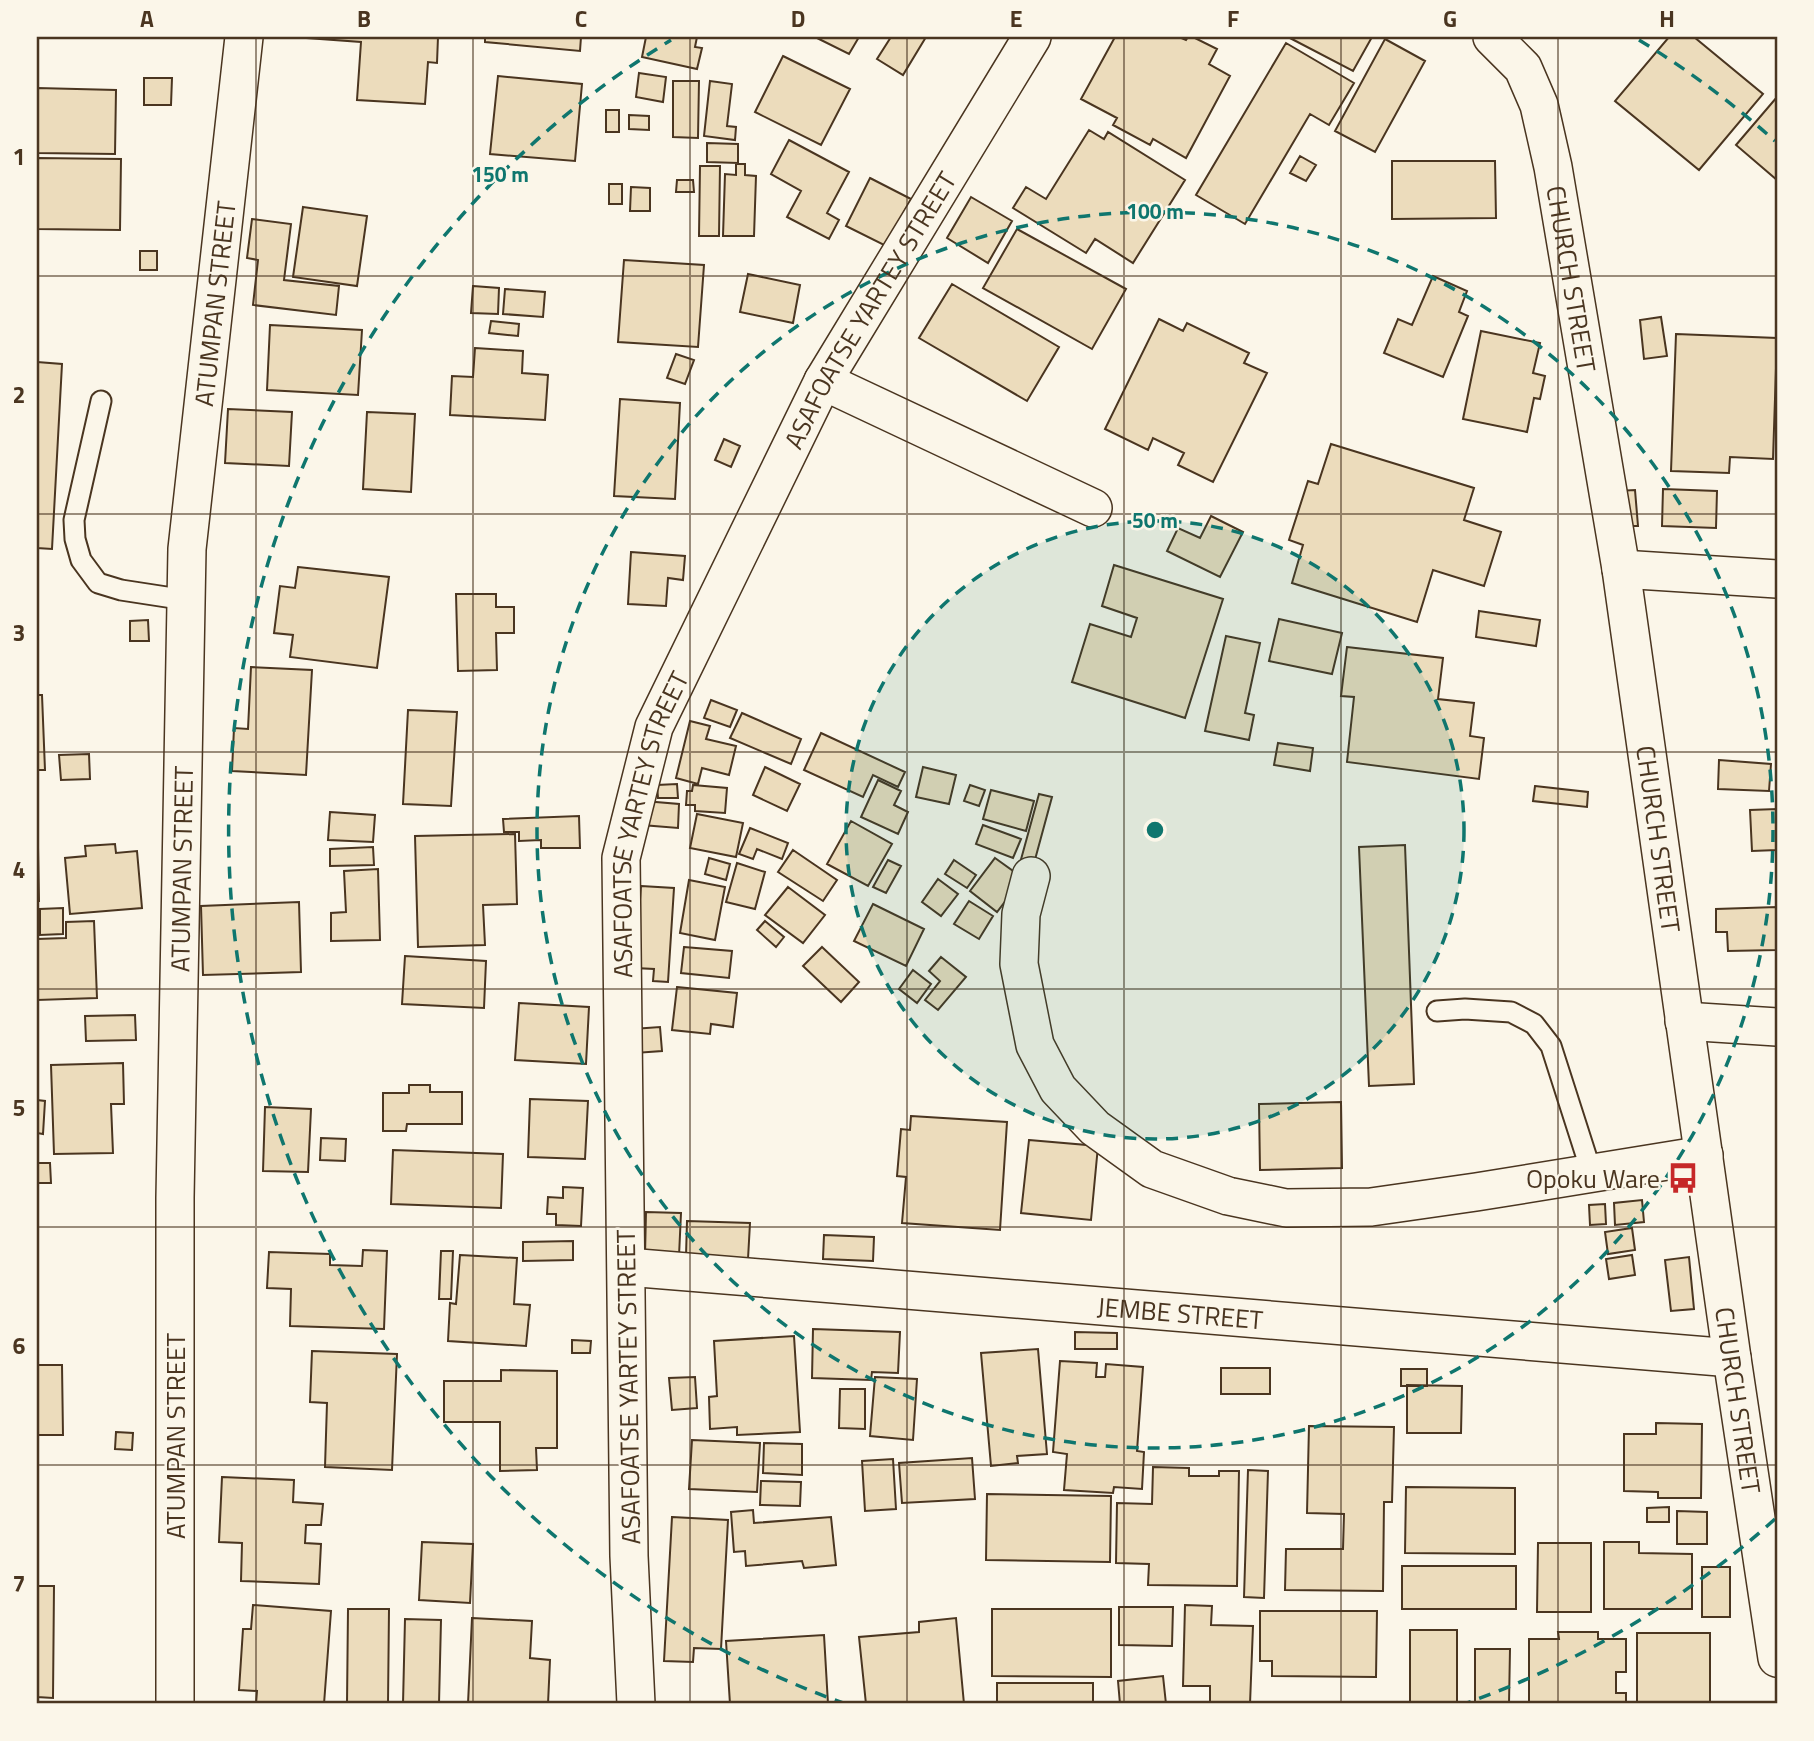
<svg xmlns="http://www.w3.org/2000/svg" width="1814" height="1741" font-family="'Titillium Web',sans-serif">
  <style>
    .building { fill: #ecdcbc; stroke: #4a3520; stroke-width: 2 }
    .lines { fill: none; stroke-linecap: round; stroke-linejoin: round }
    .lane-casing { stroke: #4a3520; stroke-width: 23 }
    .street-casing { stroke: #4a3520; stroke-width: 40 }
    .lane { stroke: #fbf6e9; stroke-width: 19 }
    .street { stroke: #fbf6e9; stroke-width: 37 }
    .grid { fill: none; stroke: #4a3520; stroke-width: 2; stroke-opacity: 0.55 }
    .ring { fill: none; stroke: #0f766e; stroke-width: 3.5; stroke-dasharray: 12 9 }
    .labels { text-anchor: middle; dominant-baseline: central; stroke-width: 5; stroke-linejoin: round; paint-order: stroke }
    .street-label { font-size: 26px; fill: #4a3520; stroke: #fbf6e9 }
    .poi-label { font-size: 26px; fill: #4a3520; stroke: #fbf6e9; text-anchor: end }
    .centre { fill: #0f766e; stroke: #fbf6e9; stroke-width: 3.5 }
    .ring-label { font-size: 21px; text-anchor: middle; font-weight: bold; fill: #0f766e; stroke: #fbf6e9; stroke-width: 5; stroke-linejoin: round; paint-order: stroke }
    .neatline { fill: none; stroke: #4a3520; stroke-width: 2.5 }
    .grid-label { font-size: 23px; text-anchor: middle; font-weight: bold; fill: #4a3520 }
  </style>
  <rect width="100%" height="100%" fill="#fbf6e9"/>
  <path class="building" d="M307,37H438L437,63L428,62L425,104L357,100L361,42L307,38Z
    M485,37H581L580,51L485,42Z
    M646,37H697L695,47L702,48L697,69L642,57Z
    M815,37H859L849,54Z
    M891,37H926L903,75L877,59Z
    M1115,37H1179L1186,40L1188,37H1193L1217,49L1209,64L1230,76L1186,158L1153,139L1150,145L1113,125L1117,118L1081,99Z
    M1288,37H1372L1353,71Z
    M1669,37H1694L1763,94L1699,170L1615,101Z
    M1385,39L1425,61L1375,152L1335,131Z
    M1286,43L1354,83L1329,125L1310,114L1245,224L1196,195Z
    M783,56L850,89L821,145L755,112Z
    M639,73L666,77L663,102L636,97Z
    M498,76L582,84L575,161L490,154Z
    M144,78H172L171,105H144Z
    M673,81H699L698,138L673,137Z
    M710,81L732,84L727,126L736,127L735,140L704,136Z
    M37,88L116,90L115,154L37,153Z
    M1777,97V180L1736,145Z
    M606,110H619V132H606Z
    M629,115L649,116V130L629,129Z
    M1089,130L1104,139L1108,132L1185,180L1133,263L1095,239L1086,253L1013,208L1026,187L1046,199Z
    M789,140L849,172L827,213L839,220L829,239L787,217L801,191L771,174Z
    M707,143L738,144V163L707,162Z
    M1300,156L1316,165L1306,181L1290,173Z
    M37,158L121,159L120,230L37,229Z
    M1392,161H1495L1496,218L1392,219Z
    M736,164H745V175L756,176L754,236H723L725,174L736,175Z
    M700,166H720L719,236H699Z
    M870,178L911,199L886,246L846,226Z
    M677,180H693L694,192H676Z
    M609,184H622V204H609Z
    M631,187L650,188V211H630Z
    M971,197L1012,221L988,263L947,238Z
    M303,207L367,216L357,286L293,277Z
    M252,219L291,224L284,280L339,286L336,315L253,305L258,260L247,258Z
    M1017,229L1126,289L1092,349L983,288Z
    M140,251H157V270H140Z
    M624,260L704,265L698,347L618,342Z
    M748,274L800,285L793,323L740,312Z
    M1433,276L1467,291L1459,312L1468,316L1443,377L1384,353L1398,319L1412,325Z
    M952,284L1059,347L1027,401L919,338Z
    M473,286L499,288L498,314L471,313Z
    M505,289L545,292L543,317L503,314Z
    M1661,317L1667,356L1644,359L1640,320Z
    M1159,319L1183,331L1187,323L1249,353L1244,363L1267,373L1213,482L1178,465L1184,453L1153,438L1148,450L1105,429Z
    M491,321L519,324L518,336L489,333Z
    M270,325L362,330L358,395L267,390Z
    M1481,331L1540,343L1533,373L1545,376L1540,399L1534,398L1527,432L1463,419Z
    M1676,334L1777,338L1773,459L1730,457L1729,473L1671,471Z
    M475,348L523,351L522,373L548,375L545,420L450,415L452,376L473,377Z
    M676,354L694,360L685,384L667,378Z
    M37,362L62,364L52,549L37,548Z
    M620,399L680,403L675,499L614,496Z
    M228,409L292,412L289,466L225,463Z
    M367,412L415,414L411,492L363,489Z
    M724,439L740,446L731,467L715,460Z
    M1331,444L1474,488L1464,520L1501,532L1484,586L1433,570L1417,622L1292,583L1303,545L1289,540L1308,481L1318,484Z
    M1663,489L1717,491L1716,528L1662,526Z
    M1635,490L1638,526H1618L1617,491Z
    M1211,516L1243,532L1220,577L1167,551L1178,528L1200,538Z
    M631,552L685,556L683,580L668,578L666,606L628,604Z
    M1114,565L1223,599L1185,718L1072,682L1090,624L1131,637L1137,618L1102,606Z
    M298,567L389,577L377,668L290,657L293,635L274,633L280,586L295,588Z
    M456,594H496V607H514V633H496L497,670L458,671Z
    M1479,611L1540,620L1536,646L1476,637Z
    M1279,619L1342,633L1332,674L1269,661Z
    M148,620L149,641H130V621Z
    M1226,636L1260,643L1245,713L1254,715L1249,740L1205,731Z
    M1347,647L1443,658L1438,699L1474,703L1470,736L1484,738L1479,779L1347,762L1354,697L1341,696Z
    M251,667L312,670L306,775L232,771L234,728L248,729Z
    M37,695H42L45,770H37Z
    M711,700L737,710L730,727L704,718Z
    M408,710L457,712L451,806L403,804Z
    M742,713L801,739L791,764L730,738Z
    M690,721L710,726L706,739L736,746L729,775L702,768L698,784L676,778Z
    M821,733L905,772L898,787L873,775L863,797L804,770Z
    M1278,743L1313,748L1310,771L1274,765Z
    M89,754L90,779L61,780L59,755Z
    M1719,760L1771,764L1769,791L1718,789Z
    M765,767L800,784L787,811L753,795Z
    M923,767L956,775L949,804L916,797Z
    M878,780L901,791L894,805L908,812L898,834L861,817Z
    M677,784L678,798H658L657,785Z
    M693,785L727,788L725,813L695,811V805H686L687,791H692Z
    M970,785L985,790L979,806L964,801Z
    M1535,786L1588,792L1587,807L1533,801Z
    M991,790L1034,801L1026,831L983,819Z
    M37,794L39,901H37Z
    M1039,794L1052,797L1033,867L1020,863Z
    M644,801L679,804L678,828L642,825Z
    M1777,809V850L1752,851L1750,810Z
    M330,812L375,815L373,842L328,840Z
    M697,814L743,823L736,857L690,848Z
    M579,816L580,848H541V840L519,841V832H504L503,819Z
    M851,821L892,844L868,886L827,864Z
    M983,825L1021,839L1013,858L976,844Z
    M750,828L788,843L782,859L757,849L753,859L739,854Z
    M515,834L517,904L483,905L485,945L418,947L415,836Z
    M115,844L116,853L137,851L142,908L70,914L65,858L86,856L85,846Z
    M1405,845L1414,1084L1369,1086L1359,847Z
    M373,847L374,865L330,866V849Z
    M793,850L837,880L823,901L778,872Z
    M709,858L730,864L726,880L705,874Z
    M995,858L1023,878L997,912L970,891Z
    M888,860L901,866L886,893L873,887Z
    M954,860L976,875L967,888L945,874Z
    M737,863L765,872L755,909L726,902Z
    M378,869L380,940L331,941V913L346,912L344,871Z
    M938,879L958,894L941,916L922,902Z
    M689,880L725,887L715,940L680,933Z
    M641,886L674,888L668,982L653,981L654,969L635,968Z
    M788,887L825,915L803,943L765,915Z
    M969,901L993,916L979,939L954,924Z
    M299,902L301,972L203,975L201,906Z
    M873,904L924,929L906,966L854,941Z
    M1777,907V950L1728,951L1727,932H1716V909Z
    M63,908V934L40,935V909Z
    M94,921L97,998L37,1000V939L66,938V922Z
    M765,921L784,937L776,947L757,930Z
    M684,947L732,951L729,978L681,973Z
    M822,947L859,982L841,1002L803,966Z
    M405,956L486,961L484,1008L402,1004Z
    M941,957L966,977L938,1010L925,1000L940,981L929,971Z
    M913,970L931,984L917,1003L899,989Z
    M677,987L737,993L733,1027L711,1024L710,1034L672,1030Z
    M519,1003L589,1007L586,1064L515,1060Z
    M135,1015L136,1040L86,1041L85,1016Z
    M660,1027L662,1051L635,1053L633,1029Z
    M123,1063L124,1104H111L113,1153L54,1154L51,1065Z
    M409,1085H430V1092H462V1124H407L406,1131H383V1093H409Z
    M530,1099L588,1101L585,1159L528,1157Z
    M37,1100L45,1101L43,1134L37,1133Z
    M1341,1102L1342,1168L1260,1170L1259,1104Z
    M265,1107L311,1109L308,1172L263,1171Z
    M911,1116L1007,1122L1000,1230L902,1223L906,1177L897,1176L901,1129L910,1130Z
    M321,1138L346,1139L345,1161L320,1160Z
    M1029,1140L1098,1146L1091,1220L1021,1213Z
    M393,1150L503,1154L501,1208L391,1204Z
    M37,1163H50L51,1183H37Z
    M563,1187L583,1188L581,1226L556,1225V1214H547L548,1197L563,1198Z
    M1642,1200L1644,1222L1615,1225L1614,1203Z
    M1605,1204L1606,1224L1590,1225L1589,1205Z
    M646,1212L681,1213L679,1256L645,1255Z
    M687,1221L750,1223L748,1259L686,1256Z
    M1632,1228L1635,1250L1608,1254L1605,1232Z
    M824,1235L874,1237L873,1261L823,1259Z
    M573,1241V1260L523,1261V1242Z
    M363,1250L387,1251L384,1329L290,1326L291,1289L267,1288L269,1252L330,1254V1265L362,1266Z
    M441,1251H453L451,1299H439Z
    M460,1255L517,1258L514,1304L530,1305L526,1346L448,1341L450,1303L456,1304Z
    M1632,1255L1635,1275L1609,1279L1606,1259Z
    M1689,1257L1694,1309L1671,1311L1665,1260Z
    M813,1329L900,1332L898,1373L872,1372L871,1380L812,1378Z
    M1075,1332L1117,1333V1349H1075Z
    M794,1336L800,1432L737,1435V1427L710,1429L709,1397L717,1396L714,1341Z
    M572,1340L591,1341L590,1353H572Z
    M1038,1349L1047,1454L1017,1456L1018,1463L991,1466L981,1353Z
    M312,1351L397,1354L392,1470L325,1467L327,1403L310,1402Z
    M1060,1361L1097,1363L1096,1377H1105L1106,1364L1143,1367L1137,1451L1144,1452L1142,1489L1114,1487L1113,1493L1064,1490L1067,1454L1053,1452Z
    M37,1365H62L63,1435H37Z
    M1221,1368H1270V1394H1221Z
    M1401,1369H1427V1386H1401Z
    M501,1370L557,1371V1448H536L537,1470L500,1471V1422H444V1381H501Z
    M695,1377L697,1408L672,1410L669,1378Z
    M875,1377L917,1379L913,1440L870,1436Z
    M1407,1385L1462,1386L1461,1433H1407Z
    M840,1389H865V1429L839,1428Z
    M1656,1423L1702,1424L1701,1498H1658V1492L1624,1491V1434H1656Z
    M1309,1426L1394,1427L1392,1502H1384L1383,1591L1285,1590L1286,1549H1343L1344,1514L1307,1513Z
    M116,1432L133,1433L132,1450L115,1449Z
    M692,1440L760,1443L757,1492L689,1489Z
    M764,1443L802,1444V1475L763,1473Z
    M972,1458L975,1499L902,1503L899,1463Z
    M893,1459L896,1509L865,1511L862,1461Z
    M1153,1467L1189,1468V1476H1219V1471H1239L1237,1586L1148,1585L1149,1564L1116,1563L1117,1503L1152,1504Z
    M1248,1470L1268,1471L1264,1598L1244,1597Z
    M222,1477L294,1480L293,1502L323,1504L321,1525H306L305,1543L321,1544L319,1584L241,1581L242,1543L219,1542Z
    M761,1481L801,1482L800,1506L760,1505Z
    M1406,1487L1515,1488V1554L1405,1553Z
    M987,1494L1111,1496L1110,1562L986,1560Z
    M1669,1507V1522H1647V1508Z
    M753,1510L754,1523L831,1517L836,1565L804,1568L802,1561L746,1566L745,1551L734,1552L731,1512Z
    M1677,1511L1707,1512V1544H1677Z
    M672,1517L728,1520L721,1649L694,1648L693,1662L664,1661Z
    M422,1542L473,1544L470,1603L419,1600Z
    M1604,1542H1639V1553L1692,1554V1609H1604Z
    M1538,1543H1591V1612H1537Z
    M1402,1566H1516V1609H1402Z
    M1702,1567H1730V1617H1702Z
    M37,1586H54L53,1698L37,1697Z
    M253,1605L331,1611L324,1704H256L257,1691L239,1690L243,1629H251Z
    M1185,1605L1212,1606L1211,1625L1253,1626L1250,1704H1210V1686H1183Z
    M1119,1607H1173L1172,1646L1119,1645Z
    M348,1609H389L388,1704H347Z
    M992,1609H1111V1677L992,1676Z
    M1260,1611H1377L1376,1677L1272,1676V1661H1260Z
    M472,1618L532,1621L530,1658L550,1660L548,1704H468Z
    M956,1618L964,1704H866L859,1637L919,1632V1622Z
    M405,1619L441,1620L439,1704H403Z
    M1410,1630H1457V1704H1410Z
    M1558,1632H1598V1639H1626V1672H1616V1693H1626V1704H1529V1639H1559Z
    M1637,1633H1710V1704H1637Z
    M824,1635L828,1704H730L726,1641Z
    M1475,1649H1510L1509,1704H1475Z
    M1163,1676L1166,1704H1120L1118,1681Z
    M997,1683H1093V1704H997Z"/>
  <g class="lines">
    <defs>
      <path id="lane" d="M101,401L74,520L75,539L81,560L98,583L121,590L186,600
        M1437,1011L1465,1009L1511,1012L1534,1024L1551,1046L1592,1174"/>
      <g id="street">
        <path id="s1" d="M1492,37L1523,68L1539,105L1553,167L1621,569L1732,1358L1777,1658"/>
        <path d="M823,381L1093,508"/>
        <path d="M1621,569L1777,579"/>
        <path d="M1031,876L1021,914L1019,964L1035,1045L1058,1089L1095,1128L1152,1169L1228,1196L1286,1208L1371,1207L1476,1192L1704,1155"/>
        <path d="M1684,1021L1777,1027"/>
        <path id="s2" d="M627,1267L1732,1358"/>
        <path id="s3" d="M175,1704V1198L187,549L244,37"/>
        <path id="s4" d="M636,1704L629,1556L621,858L654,727L823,381L1032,37"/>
      </g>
    </defs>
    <use href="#lane" class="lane-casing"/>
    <use href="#street" class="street-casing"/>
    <use href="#lane" class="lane"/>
    <use href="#street" class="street"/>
  </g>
  <path class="grid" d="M256,37V1704M473,37V1704M690,37V1704M907,37V1704M1124,37V1704M1341,37V1704M1558,37V1704M37,276H1777M37,514H1777M37,752H1777M37,989H1777M37,1227H1777M37,1465H1777"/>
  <circle cx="1155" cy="830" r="309" fill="#0f766e" fill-opacity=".12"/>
  <g class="ring">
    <circle cx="1155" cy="830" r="309"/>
    <circle cx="1155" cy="830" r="618"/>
    <path d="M1775 1519A927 927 0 0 1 1464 1704M846 1704A927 927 0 0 1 671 40M1639 40A927 927 0 0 1 1775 141"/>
  </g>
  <defs>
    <symbol id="bus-bare" viewBox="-9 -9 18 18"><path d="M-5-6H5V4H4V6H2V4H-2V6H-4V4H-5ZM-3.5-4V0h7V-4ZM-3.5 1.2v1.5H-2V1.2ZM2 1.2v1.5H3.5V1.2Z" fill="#c62828" stroke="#fbf6e9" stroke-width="2.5" paint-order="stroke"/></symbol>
  </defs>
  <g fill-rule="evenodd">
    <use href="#bus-bare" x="1661" y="1156" width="44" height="44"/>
  </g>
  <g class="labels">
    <g class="street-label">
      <text stroke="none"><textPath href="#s1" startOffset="261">CHURCH STREET</textPath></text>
      <text stroke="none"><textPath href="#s3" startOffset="1402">ATUMPAN STREET</textPath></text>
      <text stroke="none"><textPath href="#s4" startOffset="1451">ASAFOATSE YARTEY STREET</textPath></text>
      <text stroke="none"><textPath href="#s4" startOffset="884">ASAFOATSE YARTEY STREET</textPath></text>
      <text stroke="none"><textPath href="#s1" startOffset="828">CHURCH STREET</textPath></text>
      <text stroke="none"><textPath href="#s3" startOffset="835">ATUMPAN STREET</textPath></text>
      <text stroke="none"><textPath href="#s2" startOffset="555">JEMBE STREET</textPath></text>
      <text transform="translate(628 1387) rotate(-91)">ASAFOATSE YARTEY STREET</text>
      <text stroke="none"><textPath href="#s1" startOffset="1395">CHURCH STREET</textPath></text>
      <text transform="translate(175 1436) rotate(-90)">ATUMPAN STREET</text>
    </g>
    <g class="poi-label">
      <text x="1660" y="1178">Opoku Ware</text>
    </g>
  </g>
  <circle cx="1155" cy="830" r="10" class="centre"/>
  <g class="ring-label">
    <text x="500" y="182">150 m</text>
    <text x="1155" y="219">100 m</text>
    <text x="1155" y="528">50 m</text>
  </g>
  <rect width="1814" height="1741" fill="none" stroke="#fbf6e9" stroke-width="77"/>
  <rect x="38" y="38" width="1738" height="1664" class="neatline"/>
  <g class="grid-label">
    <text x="147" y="27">A</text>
    <text x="364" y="27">B</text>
    <text x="581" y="27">C</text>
    <text x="798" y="27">D</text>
    <text x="1016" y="27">E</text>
    <text x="1233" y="27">F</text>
    <text x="1450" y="27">G</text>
    <text x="1667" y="27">H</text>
    <text x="19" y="165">1</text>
    <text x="19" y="403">2</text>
    <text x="19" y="641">3</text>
    <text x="19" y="878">4</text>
    <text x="19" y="1116">5</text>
    <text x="19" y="1354">6</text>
    <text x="19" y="1592">7</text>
  </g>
</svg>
